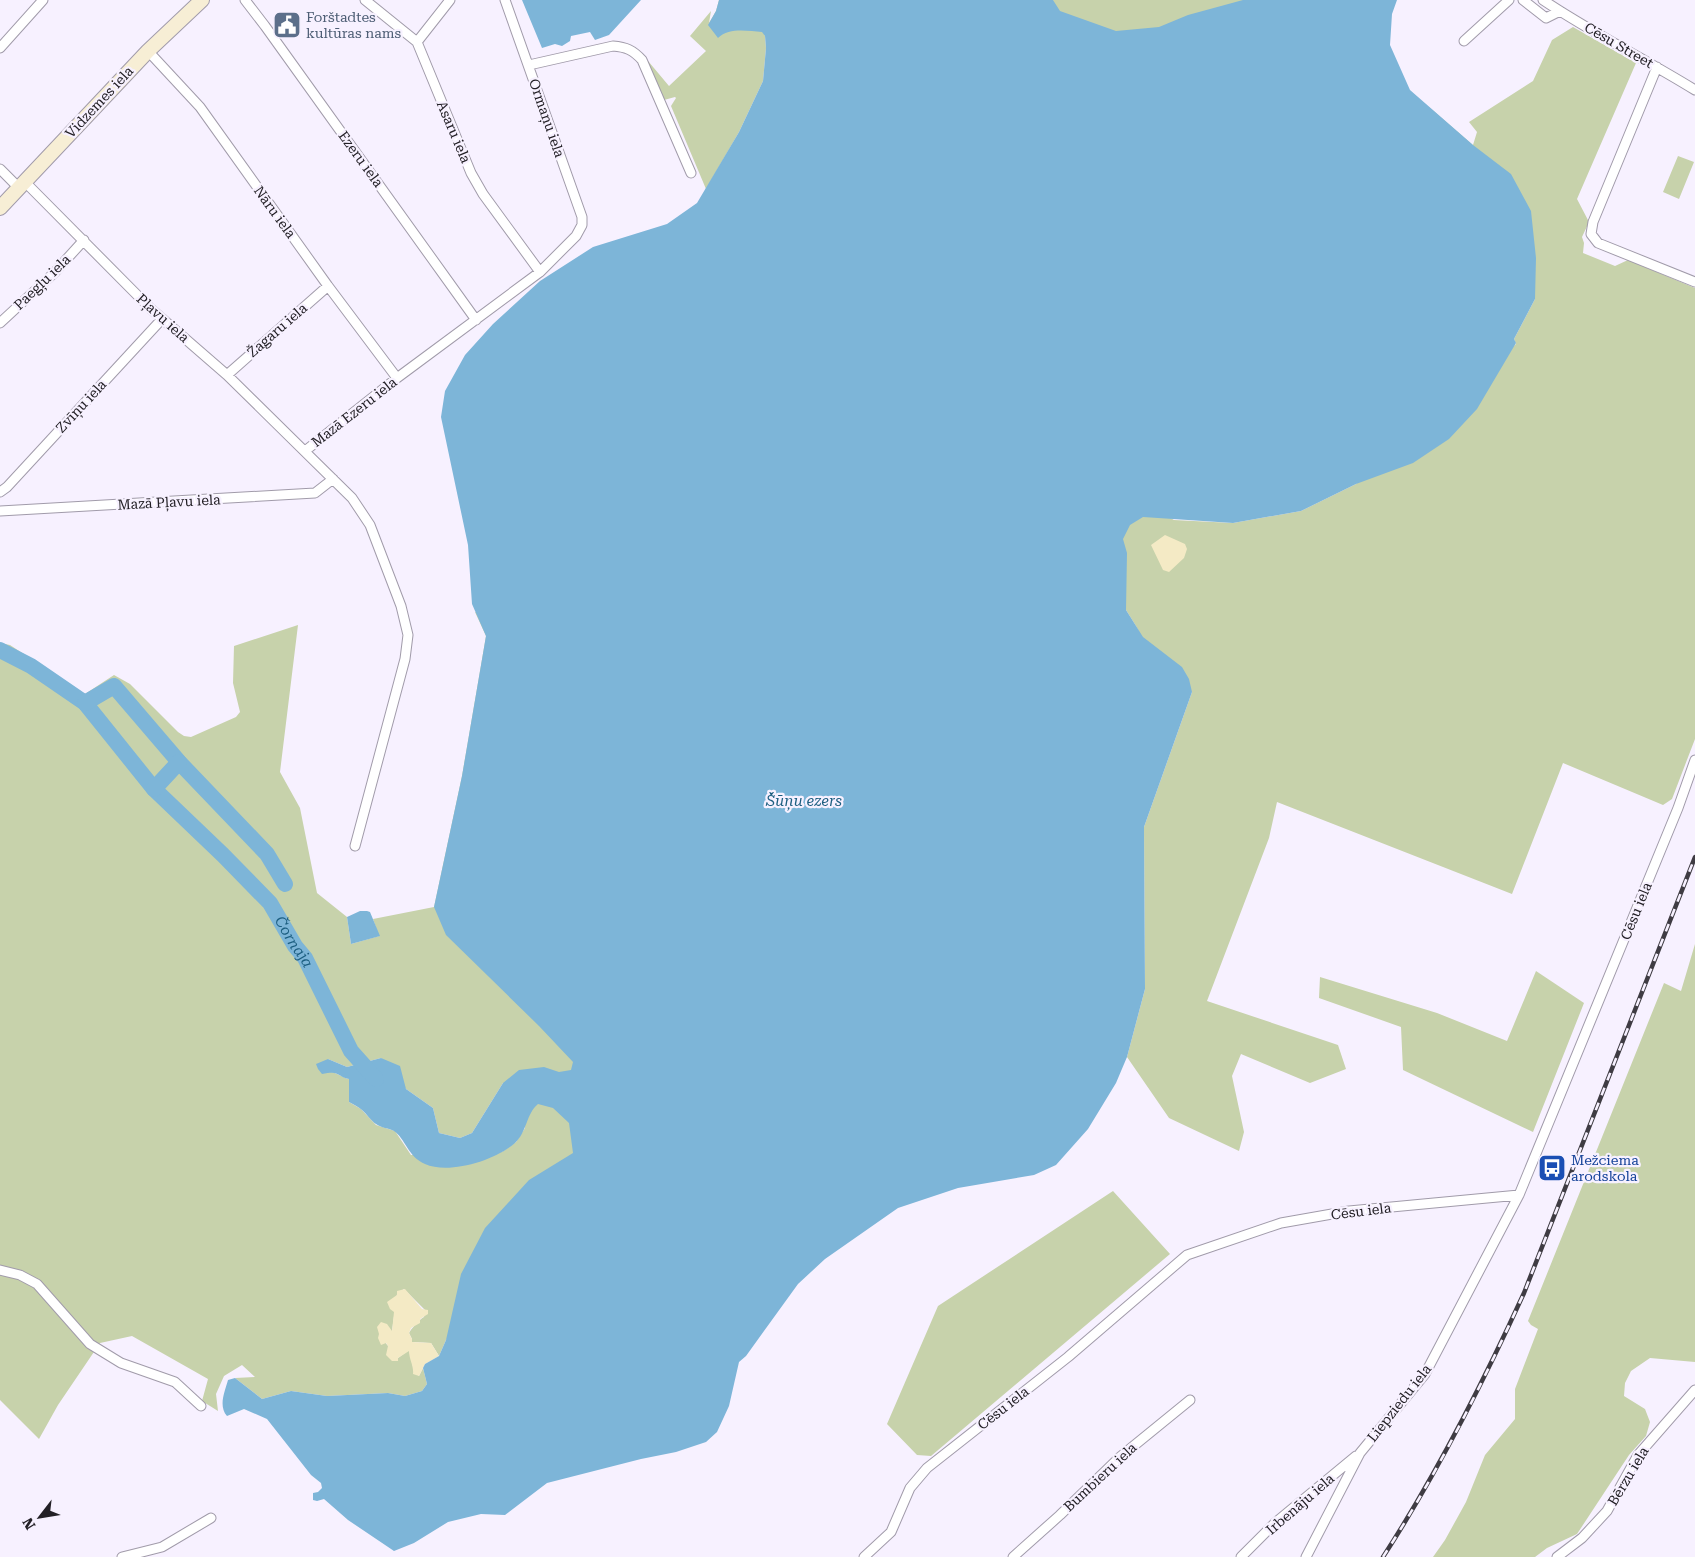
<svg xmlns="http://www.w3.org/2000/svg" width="1695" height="1557" font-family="'Roboto Serif',serif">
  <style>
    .green { fill: #c7d2ab; fill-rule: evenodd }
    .sand { fill: #f4eac5 }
    .water { fill: #7db5d8 }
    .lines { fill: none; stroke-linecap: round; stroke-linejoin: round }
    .river { stroke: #7db5d8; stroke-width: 16 }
    .street-casing { stroke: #a19baa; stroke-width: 11 }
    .secondary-casing { stroke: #a19baa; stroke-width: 16 }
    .street { stroke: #fff; stroke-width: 9 }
    .secondary { stroke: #f7eed5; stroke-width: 14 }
    .rail-casing { stroke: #3f3c43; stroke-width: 4.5 }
    .rail { stroke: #f7f1ff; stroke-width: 2.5; stroke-dasharray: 8; stroke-linecap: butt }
    .labels { text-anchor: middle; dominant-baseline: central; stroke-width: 4.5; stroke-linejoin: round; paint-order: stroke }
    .service-label { font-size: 14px; fill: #4e5e75; stroke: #f7f1ff; text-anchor: start }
    .street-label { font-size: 14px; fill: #232026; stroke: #f7f1ff }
    .transit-label { font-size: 14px; fill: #164399; stroke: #f7f1ff; text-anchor: start }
    .water-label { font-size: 15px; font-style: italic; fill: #1c5e80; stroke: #f7f1ff }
  </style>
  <rect width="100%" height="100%" fill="#f7f1ff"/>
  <path class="green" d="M719,0H750L765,36L766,48L763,81L739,132L706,189L671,106L676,98L675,97L664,100L638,49L669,86L706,51L690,36L711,11L709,23L716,11Z
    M1053,0H1277L1154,42L1058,37Z
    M1573,27L1636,63L1577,199L1589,222L1582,237L1584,243L1583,253L1615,266L1628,260L1695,288V739L1672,799L1663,805L1563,763L1512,894L1277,802L1269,838L1207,1001L1338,1045L1346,1069L1310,1083L1241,1054L1232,1076L1244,1132L1239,1151L1169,1118L1127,1057L1145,989L1144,827L1192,692L1156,665L1136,626L1126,610L1125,575L1121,576L1123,521L1154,509L1174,520L1233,523L1301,511L1356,484L1516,344L1514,339L1535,299L1429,107L1473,145L1477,132L1469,122L1533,81L1552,40Z
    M1678,156L1694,162L1679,199L1663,192Z
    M475,612L505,619L585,1029L586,1155L446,1340L439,1356L431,1343L412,1342V1339L409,1333C411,1329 420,1319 424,1317L425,1310L404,1289L397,1294L392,1331H379V1335L398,1358L409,1350L414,1371L419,1376L423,1368L427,1384L422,1391L405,1396L388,1393L327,1396L291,1391L262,1399L235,1378L255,1377L242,1365L224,1376L216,1394L218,1411L202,1401L208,1379L132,1336L100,1343L58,1405L39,1439L0,1400V643L10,645L85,694L114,675L130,684L178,732L184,736L191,737L236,717L240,712L233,683L234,646L298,625L280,772L300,808L317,893L347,917L351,944L379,936L373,919L434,907L462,776L486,636ZM381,1058L406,1089L433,1108L439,1133L460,1138L472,1133L503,1083L525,1128L516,1142L502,1152L411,1155L395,1131L376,1125L361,1109L349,1102V1079C343,1078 338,1073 331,1072L328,1059L347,1067Z
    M1695,944V1362L1650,1358L1631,1371L1625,1383L1624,1396L1645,1409L1650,1422L1646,1436L1629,1455L1577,1534L1547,1548L1535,1557H1433L1445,1540L1466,1502L1485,1455L1515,1419V1389L1538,1329L1531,1325L1528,1321L1664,983L1681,991Z
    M1536,971L1584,1003L1533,1132L1403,1070L1401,1027L1319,998L1320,977L1437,1013L1507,1041Z
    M1113,1191L1170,1254L931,1456L917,1455L887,1424L938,1306Z"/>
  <path class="sand" d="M1165,535L1185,544L1187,549L1184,558L1169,572L1163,570L1151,545Z
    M405,1289L422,1309L428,1310V1314L420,1319V1323L411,1328L409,1333L412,1339V1342L431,1343L439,1356L425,1364L419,1376L413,1374C414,1366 409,1359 409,1351L398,1358V1361H392L386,1355L388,1346L386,1343L381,1345L378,1338L379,1334L377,1327L381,1322L387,1324L392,1331L394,1312L390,1309L387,1302L397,1295V1291Z"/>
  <path class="water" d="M522,0H641L609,35L595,40L590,32L571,36L570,41L562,46L555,44L542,48Z
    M719,0H1053L1060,11L1116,31L1159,27L1188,15L1243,0H1397L1392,14L1390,45L1410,90L1473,145L1511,174L1531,211L1536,258L1535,299L1514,339L1516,343L1477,409L1449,439L1413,463L1356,484L1301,511L1233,523L1143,517L1130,525L1123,539L1127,553L1126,610L1143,637L1182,667L1189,679L1192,692L1144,827L1145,989L1127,1057L1116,1083L1088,1129L1056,1165L1034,1175L958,1188L898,1208L825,1259L798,1284L746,1356L739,1362L729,1406L717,1432L706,1442L676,1452L641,1459L547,1483L505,1515L481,1514L448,1522L414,1543L394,1551L348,1520L324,1499L317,1501L313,1500V1493L318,1492L322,1488L321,1483L311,1475L267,1419L244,1409L227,1416C218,1406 225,1391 228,1380L235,1378L262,1399L291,1391L327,1396L388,1393L405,1396L422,1391L427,1384L423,1368L425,1364L439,1356L446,1340L461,1274L485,1228L529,1180L573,1153L569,1123L553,1108L538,1104C526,1114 527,1132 515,1143C496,1160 449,1175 425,1164C408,1157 405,1138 394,1131C389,1128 381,1128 376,1124C371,1121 367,1114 362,1110C359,1107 354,1105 349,1102V1079C336,1076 340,1070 322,1074L318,1069L316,1064L328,1059L347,1067L381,1058L400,1066L406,1089L433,1108L439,1133L460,1138L472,1133L503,1083L519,1070L544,1067L559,1072L571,1070L573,1062L539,1026L446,935L434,907L462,776L486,636L472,604L468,545L441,417L445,391L465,355L493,324L540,281L593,247L667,224L697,203L739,132L763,81L766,48L765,36L762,32C748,31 729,27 718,38L708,25L716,11Z
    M360,911H367L370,912L380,936L351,944L347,917Z"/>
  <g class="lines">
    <g class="river">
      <path id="s1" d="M0,650L31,666L85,703L154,789L223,855L270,903L295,946L305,958L351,1051L376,1079"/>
      <path d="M85,703L114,686L179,762L267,854L285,884"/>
      <path d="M154,789L179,762"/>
    </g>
    <defs>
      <path id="street" d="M245,0L265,26L476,320
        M365,0L417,42L471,173L483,194L540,272
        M1523,0L1546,18L1560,11
        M1543,0C1592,33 1645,59 1695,90
        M1464,41L1509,0
        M417,42L450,0
        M0,48L43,0
        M148,51L200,107L328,286L397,378
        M529,65L613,46C626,47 633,50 642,60L691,173
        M1657,67L1593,222L1591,234L1598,243L1695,282
        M0,169L19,188
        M25,182L151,309L227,375L352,498L370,525L401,606L408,635L405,659L355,846
        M0,323L54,273L84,240
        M227,375L328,286
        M305,451L397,378L540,272L576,236L582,225V217L505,0
        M0,492L7,487L162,319
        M0,511L315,493L333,479
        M0,1270L20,1275L37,1284L90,1344L121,1363L175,1382L201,1406
        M122,1557L162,1547L211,1518
        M864,1557L891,1532L910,1488L927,1468L1068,1357L1187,1255L1281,1223L1349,1211L1519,1195
        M1013,1557L1060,1515L1120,1457L1190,1400
        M1241,1557L1275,1523L1356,1456
        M1306,1557L1360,1453L1425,1374L1519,1195L1678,808L1695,760
        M1557,1557L1582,1538L1607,1511L1638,1455L1695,1390"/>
      <path id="secondary" d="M0,208L148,51L202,0"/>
    </defs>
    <use href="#street" class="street-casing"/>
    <use href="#secondary" class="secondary-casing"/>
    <use href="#street" class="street"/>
    <use href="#secondary" class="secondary"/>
    <defs>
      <path id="rail" d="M1383,1557C1438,1472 1482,1385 1524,1293L1695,857"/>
    </defs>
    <use href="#rail" class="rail-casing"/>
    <use href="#rail" class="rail"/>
  </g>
  <defs>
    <symbol id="civic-square" viewBox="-11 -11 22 22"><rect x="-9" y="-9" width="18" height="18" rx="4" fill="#5c6f8a" stroke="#f7f1ff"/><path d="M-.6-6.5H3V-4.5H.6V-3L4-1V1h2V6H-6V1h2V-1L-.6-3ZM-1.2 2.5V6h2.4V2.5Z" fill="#fff"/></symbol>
    <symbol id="bus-square" viewBox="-11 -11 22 22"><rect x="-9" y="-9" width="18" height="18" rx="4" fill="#1a4fb4" stroke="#f7f1ff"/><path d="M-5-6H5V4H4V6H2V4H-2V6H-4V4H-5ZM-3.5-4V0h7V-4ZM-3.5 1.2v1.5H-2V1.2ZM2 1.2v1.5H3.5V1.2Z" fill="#fff"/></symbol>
  </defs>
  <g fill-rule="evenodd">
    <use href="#civic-square" x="271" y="9" width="32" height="32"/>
    <use href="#bus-square" x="1536" y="1152" width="32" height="32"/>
  </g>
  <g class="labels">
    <g class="service-label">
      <text x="306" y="17">Forštadtes<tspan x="306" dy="16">kultūras nams</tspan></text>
    </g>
    <g class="street-label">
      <text transform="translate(1619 45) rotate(30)">Cēsu Street</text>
      <text transform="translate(99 102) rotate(-47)">Vidzemes iela</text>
      <text transform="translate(547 118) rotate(71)">Ormaņu iela</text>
      <text transform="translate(454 132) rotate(67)">Asaru iela</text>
      <text transform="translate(361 159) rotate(54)">Ezeru iela</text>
      <text transform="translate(275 212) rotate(54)">Nāru iela</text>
      <text transform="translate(42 282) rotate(-44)">Paegļu iela</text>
      <text transform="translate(163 318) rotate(42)">Pļavu iela</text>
      <text transform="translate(277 330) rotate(-41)">Žagaru iela</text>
      <text transform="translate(81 406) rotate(-47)">Zvīņu iela</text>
      <text transform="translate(354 412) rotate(-38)">Mazā Ezeru iela</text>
      <text transform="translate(169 502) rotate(-3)">Mazā Pļavu iela</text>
      <text transform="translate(1636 911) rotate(-68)">Cēsu iela</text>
      <text transform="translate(1361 1211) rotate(-7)">Cēsu iela</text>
      <text transform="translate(1399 1403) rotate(-52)">Liepziedu iela</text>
      <text transform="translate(1003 1408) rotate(-38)">Cēsu iela</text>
      <text transform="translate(1628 1476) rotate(-59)">Bērzu iela</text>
      <text transform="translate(1100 1477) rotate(-43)">Bumbieru iela</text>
      <text transform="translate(1300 1504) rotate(-41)">Irbenāju iela</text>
    </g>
    <g class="transit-label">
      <text x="1571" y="1160">Mežciema<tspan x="1571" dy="16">arodskola</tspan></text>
    </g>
    <g class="water-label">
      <text x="804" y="801">Šūņu ezers</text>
      <text stroke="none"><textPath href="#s1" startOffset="419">Čornaja</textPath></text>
    </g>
  </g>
  <g transform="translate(40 1517) rotate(239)" stroke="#f7f1ff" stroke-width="4" paint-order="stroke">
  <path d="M0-4L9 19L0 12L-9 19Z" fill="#232026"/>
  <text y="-8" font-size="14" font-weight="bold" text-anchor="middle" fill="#232026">N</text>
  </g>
</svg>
